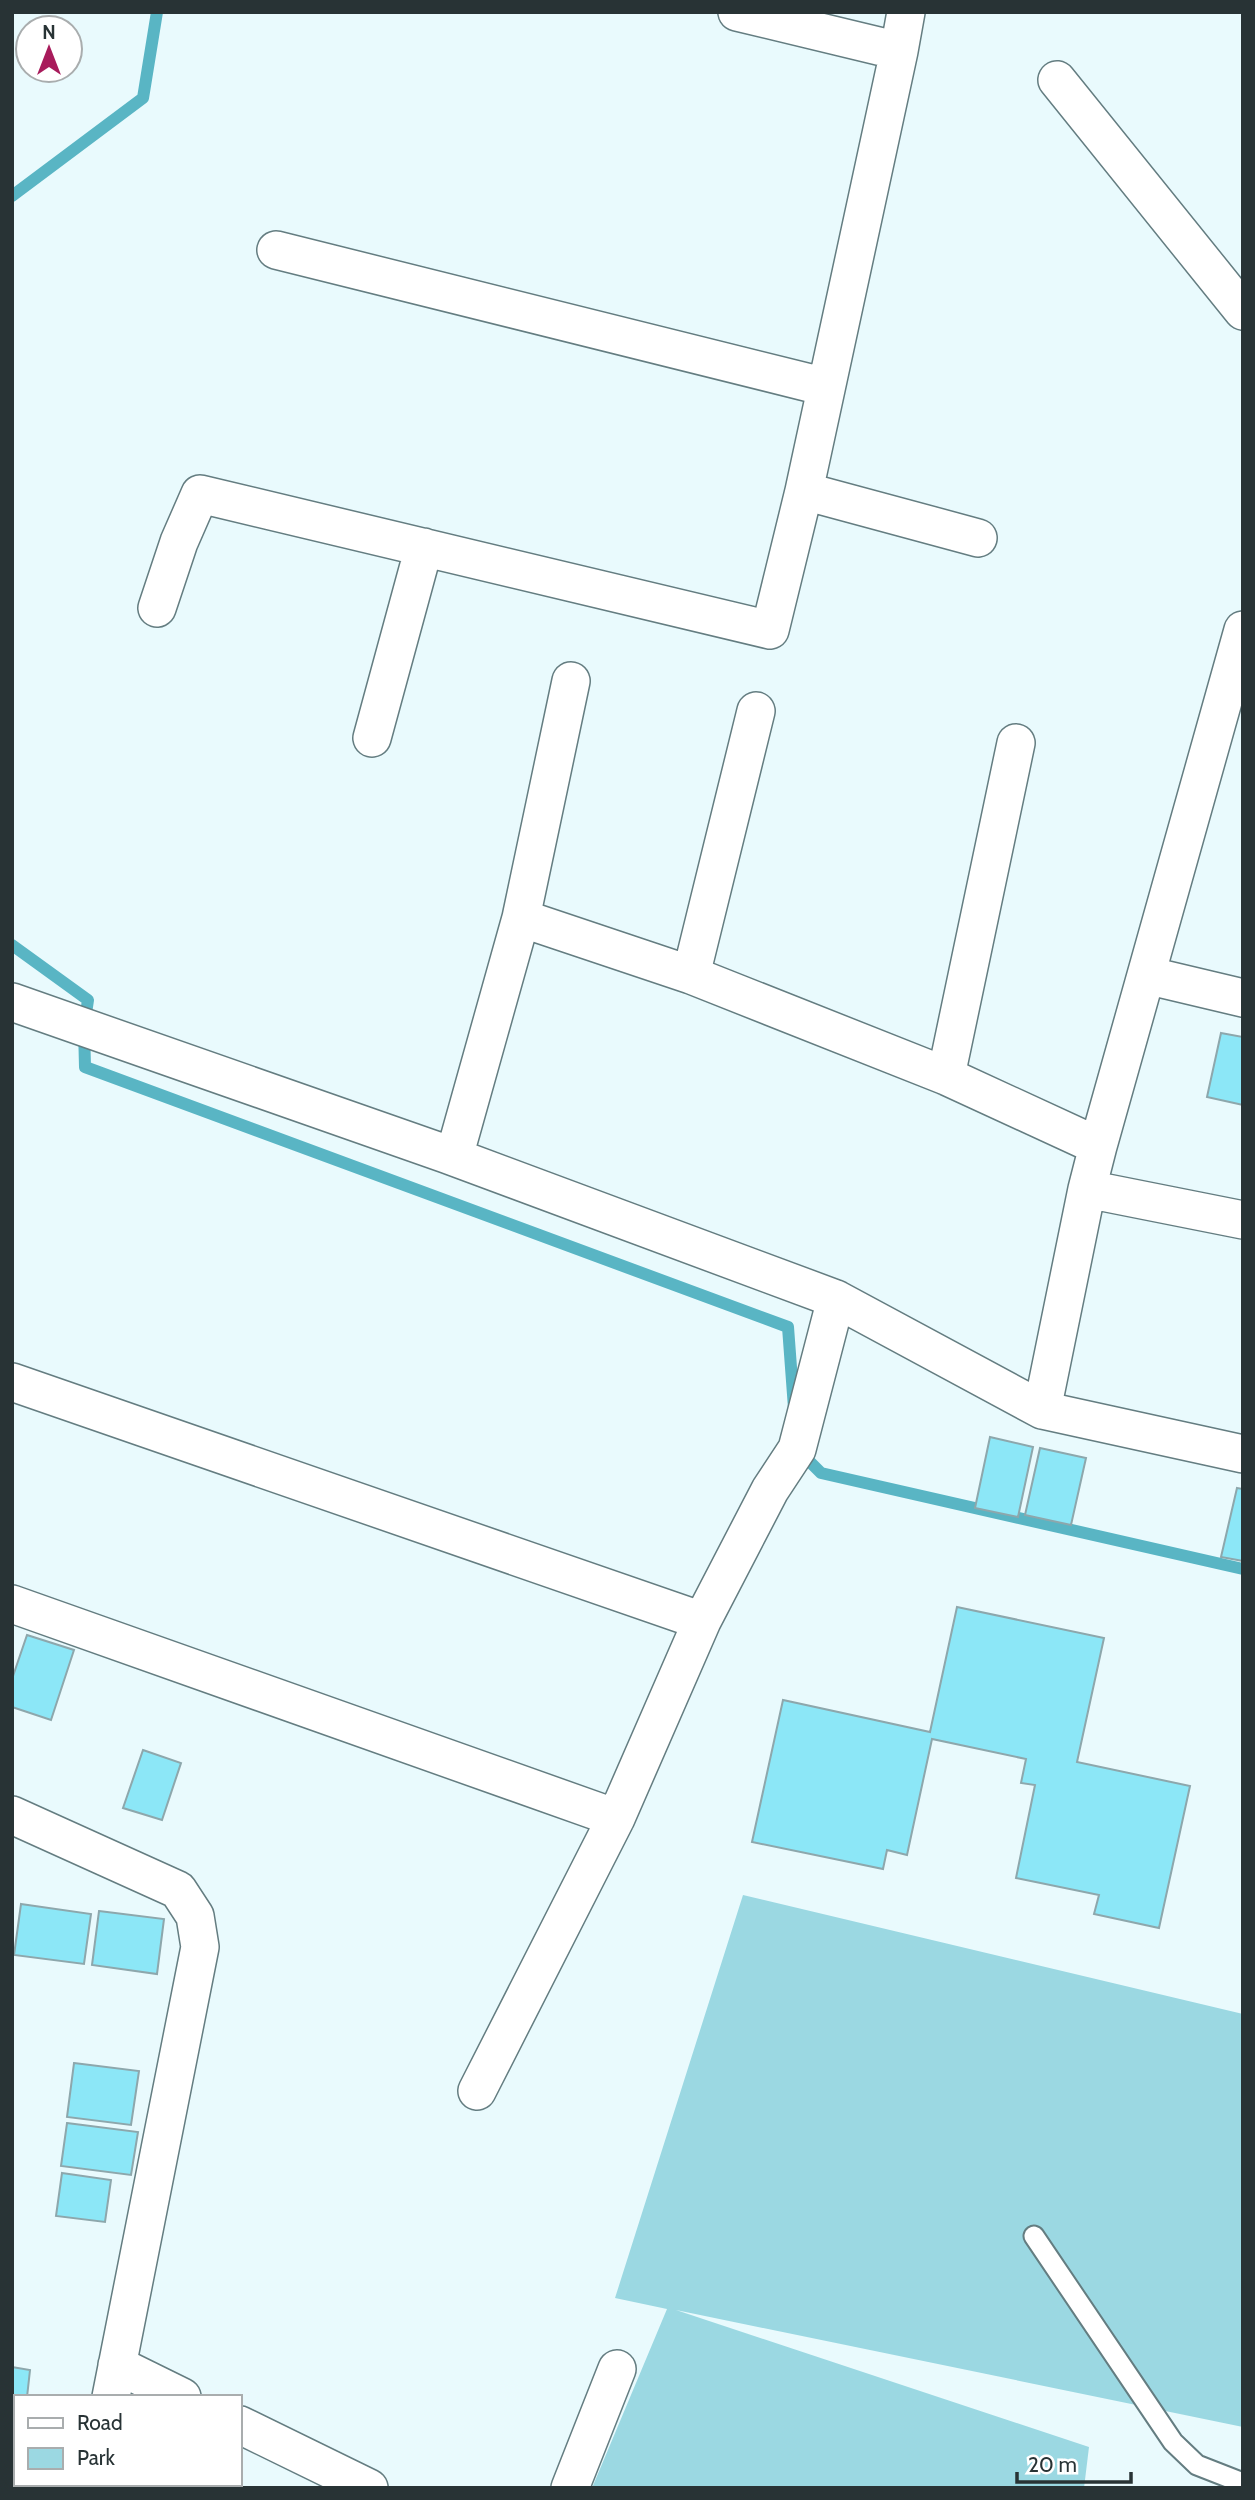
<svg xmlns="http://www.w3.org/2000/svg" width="1255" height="2500" font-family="Cabin,sans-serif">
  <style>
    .green { fill: #9bd8e2 }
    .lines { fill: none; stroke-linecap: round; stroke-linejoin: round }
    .stream { stroke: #59b5c4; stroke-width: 12 }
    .building { fill: #8ce7f7; stroke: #8da7ac; stroke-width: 2 }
    .service-casing { stroke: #647d81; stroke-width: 23 }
    .minor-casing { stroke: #647d81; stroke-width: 40 }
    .service { stroke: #fff; stroke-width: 19 }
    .minor { stroke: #fff; stroke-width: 37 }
  </style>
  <rect width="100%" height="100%" fill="#e9fafd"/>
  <path class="green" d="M743,1895L1243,2014V2427L676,2310L1089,2447L1084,2488H592L667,2309L615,2298Z"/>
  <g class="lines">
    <path class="stream" d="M12,196L143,98L157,12
      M12,945L88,1000L84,1027L85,1067L788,1327L794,1408
      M800,1452L821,1473L1243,1569"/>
  </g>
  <path class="building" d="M1221,1033L1243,1037V1105L1207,1097Z
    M990,1437L1033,1447L1018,1517L975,1508Z
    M1040,1448L1086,1458L1071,1525L1025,1515Z
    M1237,1488L1243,1489V1561L1221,1557Z
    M957,1607L1104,1638L1077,1762L1190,1786L1159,1928L1094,1914L1099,1895L1016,1878L1035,1785L1021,1783L1026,1759L932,1739L907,1855L887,1850L883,1869L752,1842L783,1700L930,1732Z
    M27,1635L74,1650L51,1720L12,1707V1679Z
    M143,1750L181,1763L162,1820L123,1808Z
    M21,1904L91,1914L84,1964L14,1955Z
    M99,1911L164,1919L157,1974L92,1965Z
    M74,2063L139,2071L131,2125L67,2117Z
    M67,2123L138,2132L131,2175L61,2166Z
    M62,2173L111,2180L105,2222L56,2216Z
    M12,2367L30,2370L27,2397H16V2422L12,2421Z
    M197,2484H227L225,2488H205Z"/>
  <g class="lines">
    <defs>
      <path id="service" d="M1034,2236L1173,2442L1197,2465L1243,2483"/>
      <path id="minor" d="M737,12L899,51L906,12
        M1057,80L1243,311
        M276,250L826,387
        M804,491L978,538
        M157,608L179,542L200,494L770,630L804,491L899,51
        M372,738L424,547
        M521,918L691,975L946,1076L1098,1146
        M691,975L756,711
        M1146,975L1243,998
        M12,1002L446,1154L836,1299L797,1449L770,1490L702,1621L616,1818L477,2091
        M946,1076L1016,743
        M454,1157L521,918L571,681
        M1087,1189L1243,1220
        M836,1299L1042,1410L1243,1454
        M12,1382L702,1621
        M1042,1410L1087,1189L1098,1146L1243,630
        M12,1604L616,1818
        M12,1815L178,1890L195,1916L200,1947L111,2397
        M117,2365L182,2397
        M240,2425L369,2488
        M96,2488V2484
        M570,2488L617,2369"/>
    </defs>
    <use href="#service" class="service-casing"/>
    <use href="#minor" class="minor-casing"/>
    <use href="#service" class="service"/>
    <use href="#minor" class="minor"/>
  </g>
  <rect width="1255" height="2500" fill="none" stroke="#283335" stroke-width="28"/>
  <rect x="14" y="2395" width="228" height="91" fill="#ffffff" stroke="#a9adae" stroke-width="2"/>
  <rect x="28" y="2418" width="35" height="10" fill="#ffffff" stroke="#a9adae" stroke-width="2"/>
  <text x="77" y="2430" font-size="21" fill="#283335">Road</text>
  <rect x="28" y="2448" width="35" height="21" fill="#9bd8e2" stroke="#a9adae" stroke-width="2"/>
  <text x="77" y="2465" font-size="21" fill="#283335">Park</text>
  <g transform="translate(49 49)"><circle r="33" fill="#ffffff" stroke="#a9adae" stroke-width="2"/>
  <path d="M0-5L12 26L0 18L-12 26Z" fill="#a81b5b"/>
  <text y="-10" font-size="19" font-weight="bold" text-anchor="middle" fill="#283335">N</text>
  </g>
  <path d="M1017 2472v10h114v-10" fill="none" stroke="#283335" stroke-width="3.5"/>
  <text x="1028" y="2472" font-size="21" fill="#283335" stroke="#ffffff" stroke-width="5" paint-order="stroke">20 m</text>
</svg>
